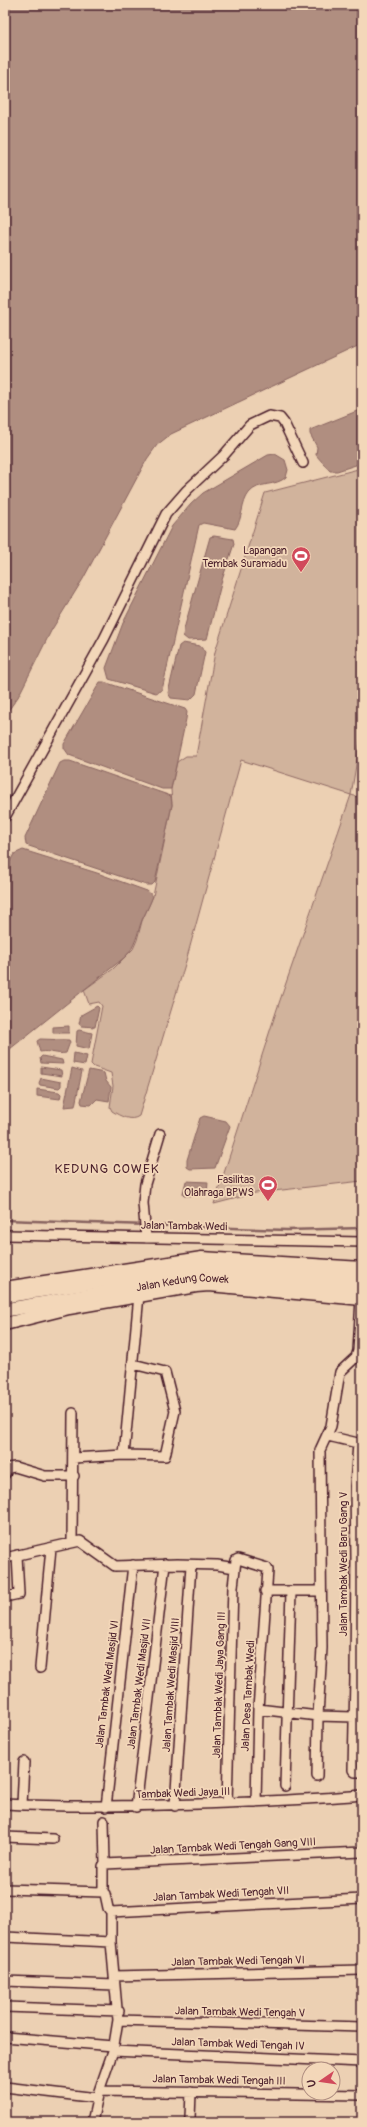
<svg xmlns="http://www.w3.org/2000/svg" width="367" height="2127" font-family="Pangolin,sans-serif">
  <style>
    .green { fill: #d1b39c; stroke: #8e6964 }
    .water { fill: #b08e80; stroke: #87625e }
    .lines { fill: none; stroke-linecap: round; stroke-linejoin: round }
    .stream { stroke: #87625e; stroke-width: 2.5 }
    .minor-casing { stroke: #4a1f2b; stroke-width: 12 }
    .major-casing { stroke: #4a1f2b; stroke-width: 15 }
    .highway-casing { stroke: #4a1f2b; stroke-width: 16 }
    .minor { stroke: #f3d7b9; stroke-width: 9 }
    .major { stroke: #f3d7b9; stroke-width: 12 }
    .highway { stroke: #f3d7b9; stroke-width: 13 }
    .labels { text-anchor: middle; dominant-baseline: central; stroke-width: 3.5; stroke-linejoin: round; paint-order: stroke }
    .poi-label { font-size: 11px; fill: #4a1f2b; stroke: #f3d7b9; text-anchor: end }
    .street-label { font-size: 11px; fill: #4a1f2b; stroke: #f3d7b9 }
    .quarter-label { font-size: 13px; letter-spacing: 1px; fill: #4a1f2b; stroke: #f3d7b9 }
  </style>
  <rect width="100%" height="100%" fill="#ecd0b3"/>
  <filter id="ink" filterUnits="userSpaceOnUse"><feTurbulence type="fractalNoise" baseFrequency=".025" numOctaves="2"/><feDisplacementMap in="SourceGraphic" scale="8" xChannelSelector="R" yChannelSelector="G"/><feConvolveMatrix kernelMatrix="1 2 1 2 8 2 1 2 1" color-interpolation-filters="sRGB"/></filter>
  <g filter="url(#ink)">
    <path class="green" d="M362,468V730L351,795L362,798V1181L247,1194L245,1196L214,1204L277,1009L351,795L241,760L186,961L139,1116C131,1122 120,1116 112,1111L110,1107L113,1086L111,1073L94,1067L91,1064L102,1006L99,1002L89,1004L84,990L113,969L133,949L137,940L142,921L153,896L172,805L171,789L177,762L186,756H196L215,652L265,493Z"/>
    <path class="water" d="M5,5H362V344L171,434L157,445L147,459L83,579L51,631L18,697L5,715Z
      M362,409V463L337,471H330L316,455L317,447L310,434V430Z
      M275,454L285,460L288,470L286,477C276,487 259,481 249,493C241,503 243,519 235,529L203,523L199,525L162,690L156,693L109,679L106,668L123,623L172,526L191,504L203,493L268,455Z
      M214,536L233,539L234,544L222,580L207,639L188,640L183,636L184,629L210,537Z
      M183,643L200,646L205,652L196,694L190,700L171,698L168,693L179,646Z
      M100,682H104L185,709L187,712L186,719L171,789H162L69,755L64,748V744Z
      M64,761H70L171,796L172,805L155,882L152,885H146L26,845L25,838L60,763Z
      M23,850L97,873L147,891L153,896C150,904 146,912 142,920C137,934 136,946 125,957L5,1053V871L14,854Z
      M97,1006L99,1008L95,1027L81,1026L79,1024L81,1015Z
      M69,1026V1033H53V1027Z
      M79,1030L92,1033L89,1049L76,1046L77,1031Z
      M40,1039L69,1040L70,1042L66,1053C57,1055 49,1050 40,1052L37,1041Z
      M74,1053L87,1056L85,1065L73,1063Z
      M42,1056L62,1060L63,1064L41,1063L40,1058Z
      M41,1067L61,1070L62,1076L41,1073Z
      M72,1068L82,1071L75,1106L64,1107Z
      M89,1070L104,1073L106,1081L111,1087L109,1101L97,1099L91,1105L82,1104L81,1101Z
      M41,1078L61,1082V1086L59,1088L40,1085L39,1083Z
      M37,1089L59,1092L61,1094L60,1099L37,1096Z
      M204,1116L226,1121L230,1126L215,1168L190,1169L187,1167V1160L200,1118Z
      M186,1181L208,1182L207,1195L184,1196L183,1193Z"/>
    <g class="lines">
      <path class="stream" d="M5,1220L287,1230L362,1228"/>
      <defs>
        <path id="minor" d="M5,817L104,639L166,514L187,490L224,455L250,425L269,416L280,418L284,423L303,463
          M5,1235L362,1242
          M146,1238L143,1203L145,1184L160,1134
          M328,1436L362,1444
          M358,1443L355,1486L356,1558L355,1678H362
          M124,1455L139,1295
          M73,1458L124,1455L165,1456L175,1411L165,1372L133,1364
          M5,1474L8,1468L15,1467L45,1476H74
          M72,1542L73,1413
          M5,1558L80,1541L115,1566L177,1564L217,1565L235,1568
          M265,1591H321
          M5,1597L19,1594L17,1555
          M40,1668L51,1548
          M355,1678L353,1770L355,1772H362
          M258,1709L318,1716L354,1717
          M317,1776L318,1716L322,1648L320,1450L331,1426L340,1372L356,1357L358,1351L361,1299
          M285,1786L291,1591
          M227,1803L233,1587L236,1560L238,1559L267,1568L268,1570L258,1709L256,1802
          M5,1804C79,1808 152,1806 226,1803C272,1801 317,1799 362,1795
          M22,1805L24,1762
          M175,1806L191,1565
          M106,1807L133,1565
          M136,1807L165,1564
          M104,1821L105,1864L103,1866V1892L105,1894L108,1908L111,1912
          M5,1837L53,1839
          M105,1864L362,1852
          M5,1889L103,1892
          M111,1912L362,1899
          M5,1937L111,1942
          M114,1976L362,1970
          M5,1981L115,1985
          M5,2007L119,2011
          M118,2020L362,2027
          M5,2037L113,2046
          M113,2051L362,2062
          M5,2087L97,2098
          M99,2091L362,2095
          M190,2118L191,2092
          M92,2122L99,2091L113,2051L118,2020L111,1942V1912"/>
        <path id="major" d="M5,1288L202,1258L362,1268
          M5,1324L69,1308L196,1286L209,1285L362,1299"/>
        <g id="highway">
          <path d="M5,1296L202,1265L362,1277"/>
          <path id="s1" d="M5,1310L196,1277L362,1288"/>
        </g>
      </defs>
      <use href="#minor" class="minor-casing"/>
      <use href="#major" class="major-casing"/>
      <use href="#highway" class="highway-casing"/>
      <use href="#minor" class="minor"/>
      <use href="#major" class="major"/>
      <use href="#highway" class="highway"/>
    </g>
  </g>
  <defs>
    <symbol id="stadium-pin" viewBox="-11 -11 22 30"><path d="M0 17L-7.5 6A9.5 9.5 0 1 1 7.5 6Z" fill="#d1495b" stroke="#f3d7b9"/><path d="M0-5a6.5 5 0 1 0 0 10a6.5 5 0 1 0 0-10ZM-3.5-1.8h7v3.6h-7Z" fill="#fff"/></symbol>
  </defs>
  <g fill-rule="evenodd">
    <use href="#stadium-pin" x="290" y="545" width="22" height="30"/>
    <use href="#stadium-pin" x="257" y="1174" width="22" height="30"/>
  </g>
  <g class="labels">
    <g class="poi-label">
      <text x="287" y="550">Lapangan<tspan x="287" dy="13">Tembak Suramadu</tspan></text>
      <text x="254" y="1179">Fasilitas<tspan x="254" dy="13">Olahraga BPWS</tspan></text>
    </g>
    <g class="street-label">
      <text transform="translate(184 1226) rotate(1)">Jalan Tambak Wedi</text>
      <text stroke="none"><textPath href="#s1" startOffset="180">Jalan Kedung Cowek</textPath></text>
      <text transform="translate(343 1564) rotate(-90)">Jalan Tambak Wedi Baru Gang V</text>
      <text transform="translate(107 1684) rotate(-83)">Jalan Tambak Wedi Masjid VI</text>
      <text transform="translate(139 1684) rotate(-83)">Jalan Tambak Wedi Masjid VII</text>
      <text transform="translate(171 1685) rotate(-86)">Jalan Tambak Wedi Masjid VIII</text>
      <text transform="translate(219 1685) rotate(-88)">Jalan Tambak Wedi Jaya Gang III</text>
      <text transform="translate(248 1696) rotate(-87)">Jalan Desa Tambak Wedi</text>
      <text transform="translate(183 1793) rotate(-2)">Tambak Wedi Jaya III</text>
      <text transform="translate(233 1846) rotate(-3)">Jalan Tambak Wedi Tengah Gang VIII</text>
      <text transform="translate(221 1894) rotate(-3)">Jalan Tambak Wedi Tengah VII</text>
      <text transform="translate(238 1961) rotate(-1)">Jalan Tambak Wedi Tengah VI</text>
      <text transform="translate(240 2012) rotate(1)">Jalan Tambak Wedi Tengah V</text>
      <text transform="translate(238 2044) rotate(2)">Jalan Tambak Wedi Tengah IV</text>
      <text transform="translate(219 2080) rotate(1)">Jalan Tambak Wedi Tengah III</text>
    </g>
    <g class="quarter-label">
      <text x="107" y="1169">KEDUNG COWEK</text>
    </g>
  </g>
  <rect width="367" height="2127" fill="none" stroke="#f3d7b9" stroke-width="20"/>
  <rect x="10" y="10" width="347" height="2107" fill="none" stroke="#4a1f2b" stroke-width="1.5" filter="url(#ink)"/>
  <g transform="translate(321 2081) rotate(257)"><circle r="19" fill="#f3d7b9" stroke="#af8d80"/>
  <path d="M0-3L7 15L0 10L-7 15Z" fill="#d1495b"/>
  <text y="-6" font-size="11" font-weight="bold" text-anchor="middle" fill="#4a1f2b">U</text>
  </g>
</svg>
